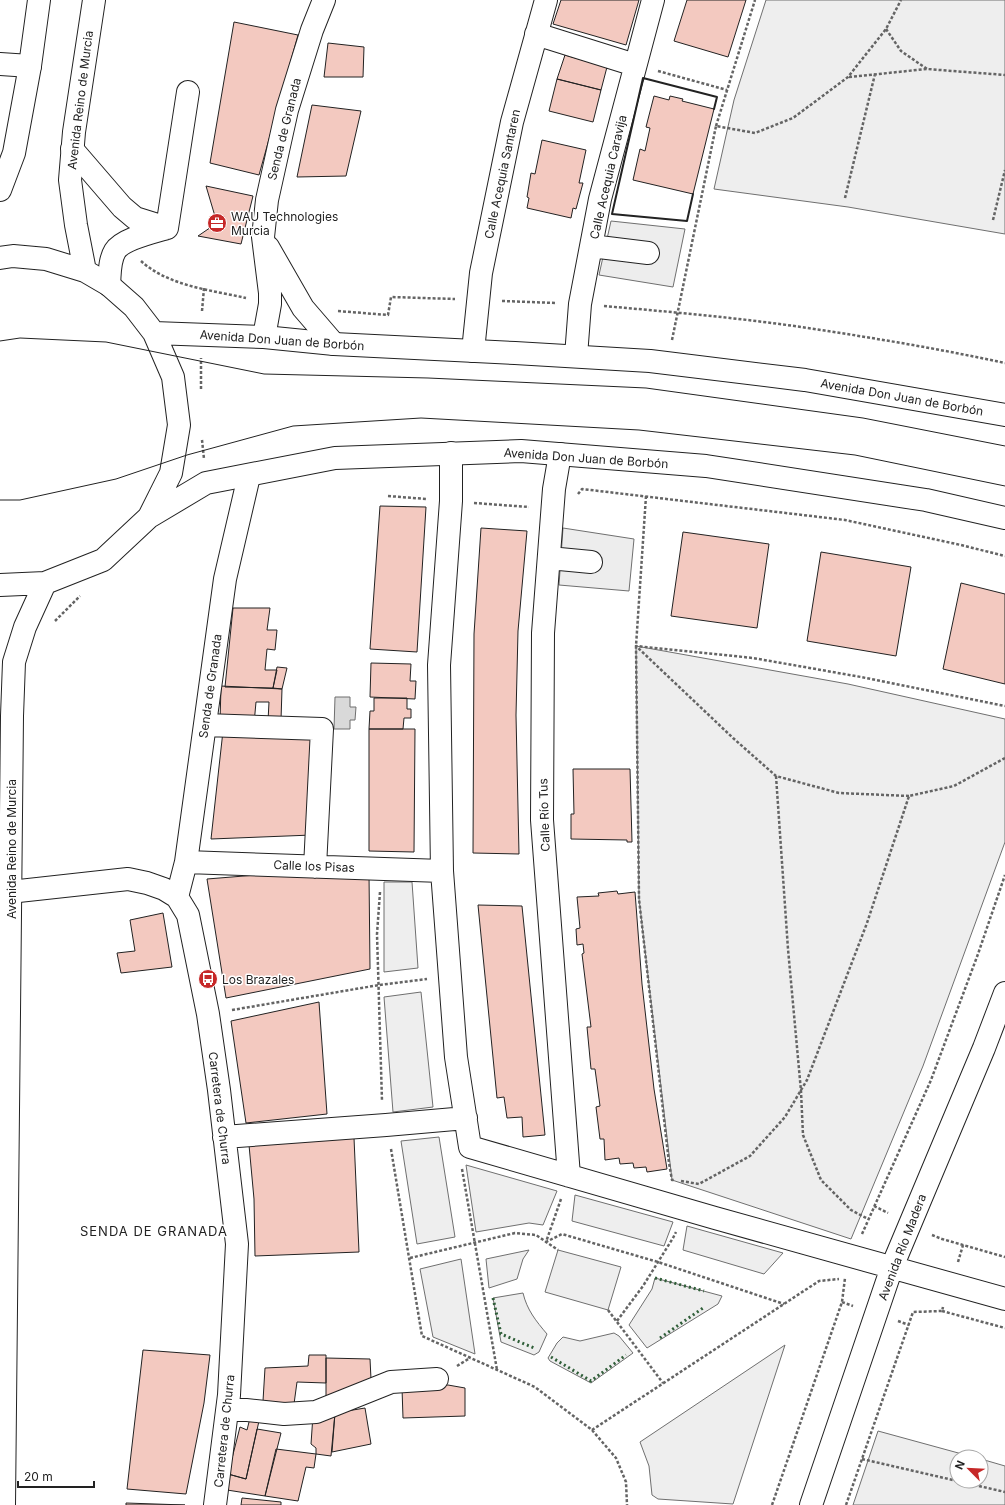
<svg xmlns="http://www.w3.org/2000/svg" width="1005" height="1505" font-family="Inter,sans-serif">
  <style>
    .green { fill: #eee; stroke: #6f6f6f }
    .parking { fill: #ededed; stroke: #6f6f6f }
    .water { fill: #d9d9d9; stroke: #6f6f6f }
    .building { fill: #f3c9c0; stroke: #222 }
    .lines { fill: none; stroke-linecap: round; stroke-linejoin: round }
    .minor-casing { stroke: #222; stroke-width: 24 }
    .major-casing { stroke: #222; stroke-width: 24 }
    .path { stroke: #646464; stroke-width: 2.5; stroke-dasharray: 3 2; stroke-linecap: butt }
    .minor { stroke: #fff; stroke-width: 22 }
    .major { stroke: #fff; stroke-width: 22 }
    .tram { stroke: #222; stroke-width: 1 }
    .hedge { stroke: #2f5e38; stroke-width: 3; stroke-dasharray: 2 3; stroke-linecap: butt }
    .wall { stroke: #222; stroke-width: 2 }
    .labels { text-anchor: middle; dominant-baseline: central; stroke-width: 3; stroke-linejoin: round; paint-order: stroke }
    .street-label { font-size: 12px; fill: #222; stroke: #fff }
    .poi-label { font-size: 12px; fill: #222; stroke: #fff; text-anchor: start }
    .neighbourhood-label { font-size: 13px; letter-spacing: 1px; fill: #222; stroke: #fff }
  </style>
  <rect width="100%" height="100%" fill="#fff"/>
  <path class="green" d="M766,0H1005V234L848,207L714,189L734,100Z
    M636,646L848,684L1005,719V842L923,1066L851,1239L672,1180L639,899Z
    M384,882H412L418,968L384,972Z
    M421,992L433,1107L393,1112L384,997Z
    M439,1137L455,1237L417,1244L401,1141Z
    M466,1165L557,1191L543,1225L529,1223L476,1232Z
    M575,1195L673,1222L664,1246L572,1221Z
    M687,1226L783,1253L764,1274L683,1250Z
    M529,1250L523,1259L517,1279L489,1288L486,1259Z
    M558,1250L621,1267L608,1310L545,1292Z
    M461,1259L475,1354L433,1337L420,1269Z
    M655,1278L722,1296L718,1304L647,1348L629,1325L652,1289Z
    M523,1293C527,1310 536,1321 547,1334L539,1352L534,1355L501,1342L493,1298Z
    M614,1333L619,1336L633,1353L591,1383L550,1361L548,1358L557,1343L563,1337L580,1341Z
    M785,1345L733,1504L658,1499L652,1495L649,1466L640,1442Z
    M878,1431L973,1457H957V1481H981V1459L1005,1466V1505H853Z"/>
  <path class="parking" d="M611,221L685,229L673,287L599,275Z
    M563,528L634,539L629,591L559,585Z"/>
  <path class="water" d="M335,697H350V707H356L355,720H350V729H334Z"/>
  <path class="building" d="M561,0H639L626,45L553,24Z
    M687,0H746L728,57L674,41Z
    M234,22L298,35L259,175L210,163Z
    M328,43L364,47L363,77H324Z
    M565,55L607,67L601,90L557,79Z
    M557,79L601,90L593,122L549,111Z
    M654,96L669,100L670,96L683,99L682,101L714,109L693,194L633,180L640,149L645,151L650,128L646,127Z
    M312,105L361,111L346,176L297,177Z
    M542,140L586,150L579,183H583L576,209L573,208L571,218L527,208L529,198L527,197L531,173L535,174Z
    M206,186L253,196L241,244L198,236L217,223Z
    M380,506L426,507L417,652L370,649Z
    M481,528L527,531L518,631L516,715L519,854L473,853L474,634Z
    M683,532L769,544L757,628L671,616Z
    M821,552L911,567L896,656L807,641Z
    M961,583L1005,594V684L943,669Z
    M233,608H270L267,630H277L275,650L267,649L265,670H277L273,688L225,687Z
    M371,663L411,664L410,681H416L415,699L370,697Z
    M277,667L287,668L282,689L273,688Z
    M221,686L282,689L281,720L268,721L269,702H256L254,724L220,722Z
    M374,698H407V709H411V718H404L403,729H369L370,711H374Z
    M369,729H415L414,852L369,851Z
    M223,731L313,732L312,835L211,839Z
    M573,769H630L632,842H627V840L571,839V814H574Z
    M269,874H369L370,969L226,998L207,879Z
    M617,891L618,894L635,892L642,984L654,1089L667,1169L647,1172L646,1167L634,1168L633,1163L620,1164L619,1158L605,1160L604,1139H600L596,1107L600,1106L595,1069H591L587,1027H591L582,954L584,953L583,944L577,945L576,929L580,928L577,897L599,896L598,893Z
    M478,905L522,906L545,1135L523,1137L522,1117L507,1118L504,1097L497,1098Z
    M163,913L172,967L121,973L117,953L135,951L130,920Z
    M319,1002L327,1114L246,1123L231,1021Z
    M354,1138L359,1252L255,1256L254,1199L249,1145Z
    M143,1350L210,1355L204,1403L186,1494L127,1489Z
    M309,1355H326V1383L297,1382L294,1404L263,1401L265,1368L308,1366Z
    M326,1358L370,1359L371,1379L326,1397Z
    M448,1385L465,1388V1416L403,1418L402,1388Z
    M365,1408L371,1444L332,1452L335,1413Z
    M335,1413L331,1456L316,1454V1448L311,1444L313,1415Z
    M250,1418L259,1421L246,1479L228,1474L240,1427L247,1430Z
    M257,1429L281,1433L265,1496L227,1490L228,1474L246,1479Z
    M276,1449L316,1454L314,1468L306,1467L298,1501L265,1496Z
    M242,1498L281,1502V1505H241Z
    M126,1503L185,1505H126Z"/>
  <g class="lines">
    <defs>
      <path id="minor" d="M536,34L635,65
        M0,64L30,66
        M72,149L122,207L135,218L167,228
        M167,228L188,92
        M591,246L648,253
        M268,247L303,308L334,344
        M109,285C110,274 109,261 115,251C122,239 154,232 167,228
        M264,337L270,304V293L263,237L267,200L287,110L312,30L324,0
        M473,351L481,273L512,122L546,0
        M576,356L580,304L600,199L653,0
        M451,453V501L439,665L442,871L456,1057L470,1147L715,1218L1005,1299
        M560,454L554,489L543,633L542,820L569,1176
        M549,558L591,562
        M205,725L322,729L315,867
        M186,862L442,871
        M0,893L128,879L147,883L164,889L177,897L188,915L208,1014L219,1090L237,1244L229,1395L215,1505
        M177,897L186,862L225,579L249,476
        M224,1137L386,1125L466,1118
        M228,1408L284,1414L316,1412L391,1382L437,1379
        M811,1505L892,1267L984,1048L1005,993"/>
      <path id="major" d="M0,190L14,153L30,66L39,0
        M0,258L13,256L46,259L85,271L109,285L134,307L154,333L173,377L179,425L171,473L149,517L103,560L45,583L0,585
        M85,271L76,225L70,180L74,132L94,0
        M154,333L264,337L334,344L515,353L650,361L805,380L1005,415
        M149,517L206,483L335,458L521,451L706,466L926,500L1005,518
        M4,1505L12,716L14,662L25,627L45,583"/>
    </defs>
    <use href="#minor" class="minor-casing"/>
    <use href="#major" class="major-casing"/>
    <path class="path" d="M886,29L901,51L927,69
      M658,71L727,90
      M849,77L927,69L1005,75
      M716,126L755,0
      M845,198L875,74
      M993,220L1005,170
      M141,261C168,286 211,290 246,298
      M502,301L557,303
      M604,306C672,312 741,318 808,328C874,338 940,349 1005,363
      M202,311L204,288
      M338,311L388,315L391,297L455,299
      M672,340L716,126L755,133L793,118L848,77L886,29L901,0
      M201,389V358
      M202,440L204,459
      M578,494L582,489L845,520L961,545L1005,556
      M388,496L427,499
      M646,496L636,646L639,899L669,1163L672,1180H674
      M474,503L529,507
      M55,621L80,596
      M776,776L788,949L801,1091L803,1135L821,1180L851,1210L868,1219
      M909,796L839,793L776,776L733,738L636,646L753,658L861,677L1005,706
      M380,892L377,934L382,1101
      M232,1010L379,985L427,979
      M391,1149L422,1336L535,1387L592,1430L616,1458L626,1482L627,1505
      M462,1169L497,1370
      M681,1181L699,1184L750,1156L785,1117L807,1080L867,923L909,796L954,786L1005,758
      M561,1199L546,1242L562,1234L658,1262L784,1304
      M874,1206L888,1213
      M862,1234L931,1080L978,954L1005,875
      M932,1235L942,1239L1005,1257
      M410,1258L515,1233L536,1235L558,1250
      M958,1262L963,1245
      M842,1302L853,1306
      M608,1310L663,1383
      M942,1311L1005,1328
      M617,1321L643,1286L673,1238L676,1232
      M898,1321L909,1325
      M457,1366L470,1358
      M592,1430L819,1281L839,1279
      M862,1459L1005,1492
      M772,1505L842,1302L845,1278
      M846,1505L913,1312L942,1311L943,1307"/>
    <use href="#minor" class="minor"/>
    <use href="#major" class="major"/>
    <path class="tram" d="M0,341L20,338L106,342L264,374L428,378L646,388L863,418L1005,446
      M0,500H20L116,479L187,455L293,426L421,418L639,430L855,455L1005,486"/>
    <path class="hedge" d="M655,1278L704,1291
      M493,1298L501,1334L534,1348
      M660,1338L703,1308
      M551,1357L591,1381L626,1355"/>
    <path class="wall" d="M693,194L687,221L612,214L643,78L717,97L714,109"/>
  </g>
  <defs>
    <symbol id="office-disc" viewBox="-11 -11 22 22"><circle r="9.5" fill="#c62828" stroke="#fff"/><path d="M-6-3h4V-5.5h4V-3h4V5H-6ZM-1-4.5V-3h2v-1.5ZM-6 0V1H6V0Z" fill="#fff"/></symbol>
    <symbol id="bus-disc" viewBox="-11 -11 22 22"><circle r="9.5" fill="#c62828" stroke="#fff"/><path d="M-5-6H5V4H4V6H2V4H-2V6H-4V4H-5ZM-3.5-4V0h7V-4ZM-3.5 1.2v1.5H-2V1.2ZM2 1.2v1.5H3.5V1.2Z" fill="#fff"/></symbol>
  </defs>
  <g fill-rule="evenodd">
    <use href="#office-disc" x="206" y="212" width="22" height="22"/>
    <use href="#bus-disc" x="197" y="968" width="22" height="22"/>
  </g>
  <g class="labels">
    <g class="street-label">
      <text transform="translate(80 100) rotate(-83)">Avenida Reino de Murcia</text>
      <text transform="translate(284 129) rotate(-76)">Senda de Granada</text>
      <text transform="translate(502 174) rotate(-78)">Calle Acequia Santaren</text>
      <text transform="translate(608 177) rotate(-77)">Calle Acequia Caravija</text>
      <text transform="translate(282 340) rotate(4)">Avenida Don Juan de Borbón</text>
      <text transform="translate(902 397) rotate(10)">Avenida Don Juan de Borbón</text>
      <text transform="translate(586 458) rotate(4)">Avenida Don Juan de Borbón</text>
      <text transform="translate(210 686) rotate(-82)">Senda de Granada</text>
      <text transform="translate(544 815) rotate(-92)">Calle Río Tus</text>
      <text transform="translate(11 849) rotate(-90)">Avenida Reino de Murcia</text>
      <text transform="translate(314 866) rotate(2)">Calle los Pisas</text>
      <text transform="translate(220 1108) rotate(83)">Carretera de Churra</text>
      <text transform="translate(902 1247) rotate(-69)">Avenida Río Madera</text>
      <text transform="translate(224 1431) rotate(-84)">Carretera de Churra</text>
    </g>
    <g class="poi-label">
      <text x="231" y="216">WAU Technologies<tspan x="231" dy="14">Murcia</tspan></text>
      <text x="222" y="979">Los Brazales</text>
    </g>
    <g class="neighbourhood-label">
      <text x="154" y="1231">SENDA DE GRANADA</text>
    </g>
  </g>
  <g transform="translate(969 1469) rotate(294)"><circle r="19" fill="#ffffff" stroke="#a7a7a7"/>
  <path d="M0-3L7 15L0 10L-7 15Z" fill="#c62828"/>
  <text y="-6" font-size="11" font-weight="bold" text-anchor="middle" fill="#222222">N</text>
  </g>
  <path d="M18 1481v6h76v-6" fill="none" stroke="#222222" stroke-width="2"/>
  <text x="24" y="1481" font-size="12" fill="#222222" stroke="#ffffff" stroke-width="3" paint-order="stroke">20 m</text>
</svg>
